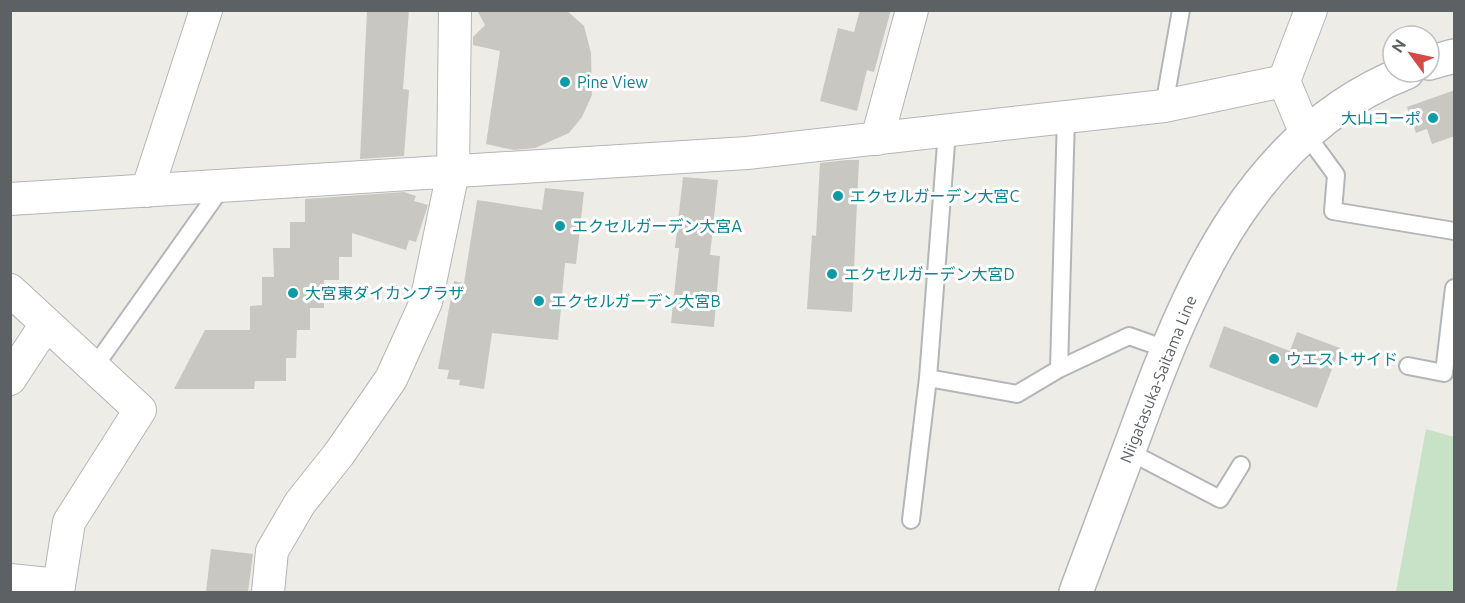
<svg xmlns="http://www.w3.org/2000/svg" width="1465" height="603" font-family="Ubuntu,'Noto Sans JP',sans-serif">
  <style>
    .green { fill: #c7e2c6 }
    .building { fill: #c9c7c2 }
    .lines { fill: none; stroke-linecap: round; stroke-linejoin: round }
    .service-casing { stroke: #b3b6b9; stroke-width: 20 }
    .minor-casing { stroke: #b3b6b9; stroke-width: 34 }
    .secondary-casing { stroke: #b2b5b9; stroke-width: 36 }
    .service { stroke: #fff; stroke-width: 16 }
    .minor { stroke: #fff; stroke-width: 32 }
    .secondary { stroke: #fff; stroke-width: 33 }
    .culture-dot { fill: #0f9aa8; stroke: #fff; stroke-width: 2 }
    .labels { text-anchor: middle; dominant-baseline: central; stroke-width: 6; stroke-linejoin: round; paint-order: stroke }
    .culture-label { font-size: 16px; fill: #0d838f; stroke: #fff; text-anchor: start }
    .street-label { font-size: 16px; fill: #5e6164; stroke: #fff }
  </style>
  <rect width="100%" height="100%" fill="#eeece6"/>
  <path class="green" d="M1426,429L1454,437V592H1396Z"/>
  <path class="building" d="M367,10H409L403,89L409,90L404,156L360,159Z
    M477,10H566L584,26L591,53L592,95L582,117L569,133L535,148L514,150L486,144L500,51L473,45V37L485,25Z
    M860,10H891L874,72L867,70L857,111L820,101L838,28L854,32Z
    M1455,90V136L1432,144L1427,129L1416,133L1407,107Z
    M847,160H859L852,312L807,309L812,235L816,236L820,163Z
    M683,177L718,180L710,255L720,256L714,327L671,323L679,248H675Z
    M545,188L584,192L576,264L565,263L558,340L492,333L484,389L459,385L460,380L447,379L449,370L438,369L454,281L464,283L477,200L542,210Z
    M404,192L416,196L414,201L428,205L416,242L409,240L406,250L352,233V257H339V280H324V308H310V330H297L296,358H286V381H255L254,389H174L205,330H250V306L262,305V277H274L273,248H290V222H305V199Z
    M1224,326L1290,351L1297,332L1340,348L1317,408L1209,367Z
    M211,549L253,554L248,592H206Z"/>
  <g class="lines">
    <defs>
      <path id="service" d="M1164,106L1181,10
        M1306,134L1336,175L1333,211L1454,231
        M95,366L222,187
        M1408,366L1444,373L1454,288
        M1059,369L1066,116
        M928,378L1017,394L1059,369L1129,336L1166,349
        M1128,451L1220,499L1241,465
        M911,520L928,378L947,131"/>
      <path id="minor" d="M1306,134L1284,81L1311,10
        M877,139L912,10
        M147,191L206,10
        M10,199L747,153L1164,106L1284,81
        M10,290L140,410L69,522L58,592
        M10,379L46,324
        M10,580L58,585
        M268,592L272,551L300,503L339,454L391,379L426,302L453,172L455,10"/>
      <path id="secondary" d="M1429,63L1454,56
        M1076,592C1097,537 1117,481 1138,426C1190,283 1255,131 1407,72"/>
    </defs>
    <use href="#service" class="service-casing"/>
    <use href="#minor" class="minor-casing"/>
    <use href="#secondary" class="secondary-casing"/>
    <use href="#service" class="service"/>
    <use href="#minor" class="minor"/>
    <use href="#secondary" class="secondary"/>
  </g>
  <g class="culture-dot">
    <circle cx="565" cy="82" r="6"/>
    <circle cx="1433" cy="118" r="6"/>
    <circle cx="838" cy="196" r="6"/>
    <circle cx="560" cy="226" r="6"/>
    <circle cx="832" cy="274" r="6"/>
    <circle cx="293" cy="293" r="6"/>
    <circle cx="539" cy="301" r="6"/>
    <circle cx="1274" cy="359" r="6"/>
  </g>
  <g class="labels">
    <g class="culture-label">
      <text x="577" y="82">Pine View</text>
      <text x="1421" y="118" text-anchor="end">大山コーポ</text>
      <text x="850" y="196">エクセルガーデン大宮C</text>
      <text x="572" y="226">エクセルガーデン大宮A</text>
      <text x="844" y="274">エクセルガーデン大宮D</text>
      <text x="305" y="293">大宮東ダイカンプラザ</text>
      <text x="551" y="301">エクセルガーデン大宮B</text>
      <text x="1286" y="359">ウエストサイド</text>
    </g>
    <g class="street-label">
      <text transform="translate(1158 379) rotate(-68)">Niigatasuka-Saitama Line</text>
    </g>
  </g>
  <rect width="1465" height="603" fill="none" stroke="#5e6164" stroke-width="24"/>
  <g transform="translate(1411 54) rotate(303)"><circle r="28" fill="#ffffff" stroke="#bfc0c1" stroke-width="1.5"/>
  <path d="M0-4.5L10 22L0 15L-10 22Z" fill="#d44a46"/>
  <text y="-9" font-size="16" font-weight="bold" text-anchor="middle" fill="#5e6164">N</text>
  </g>
</svg>
